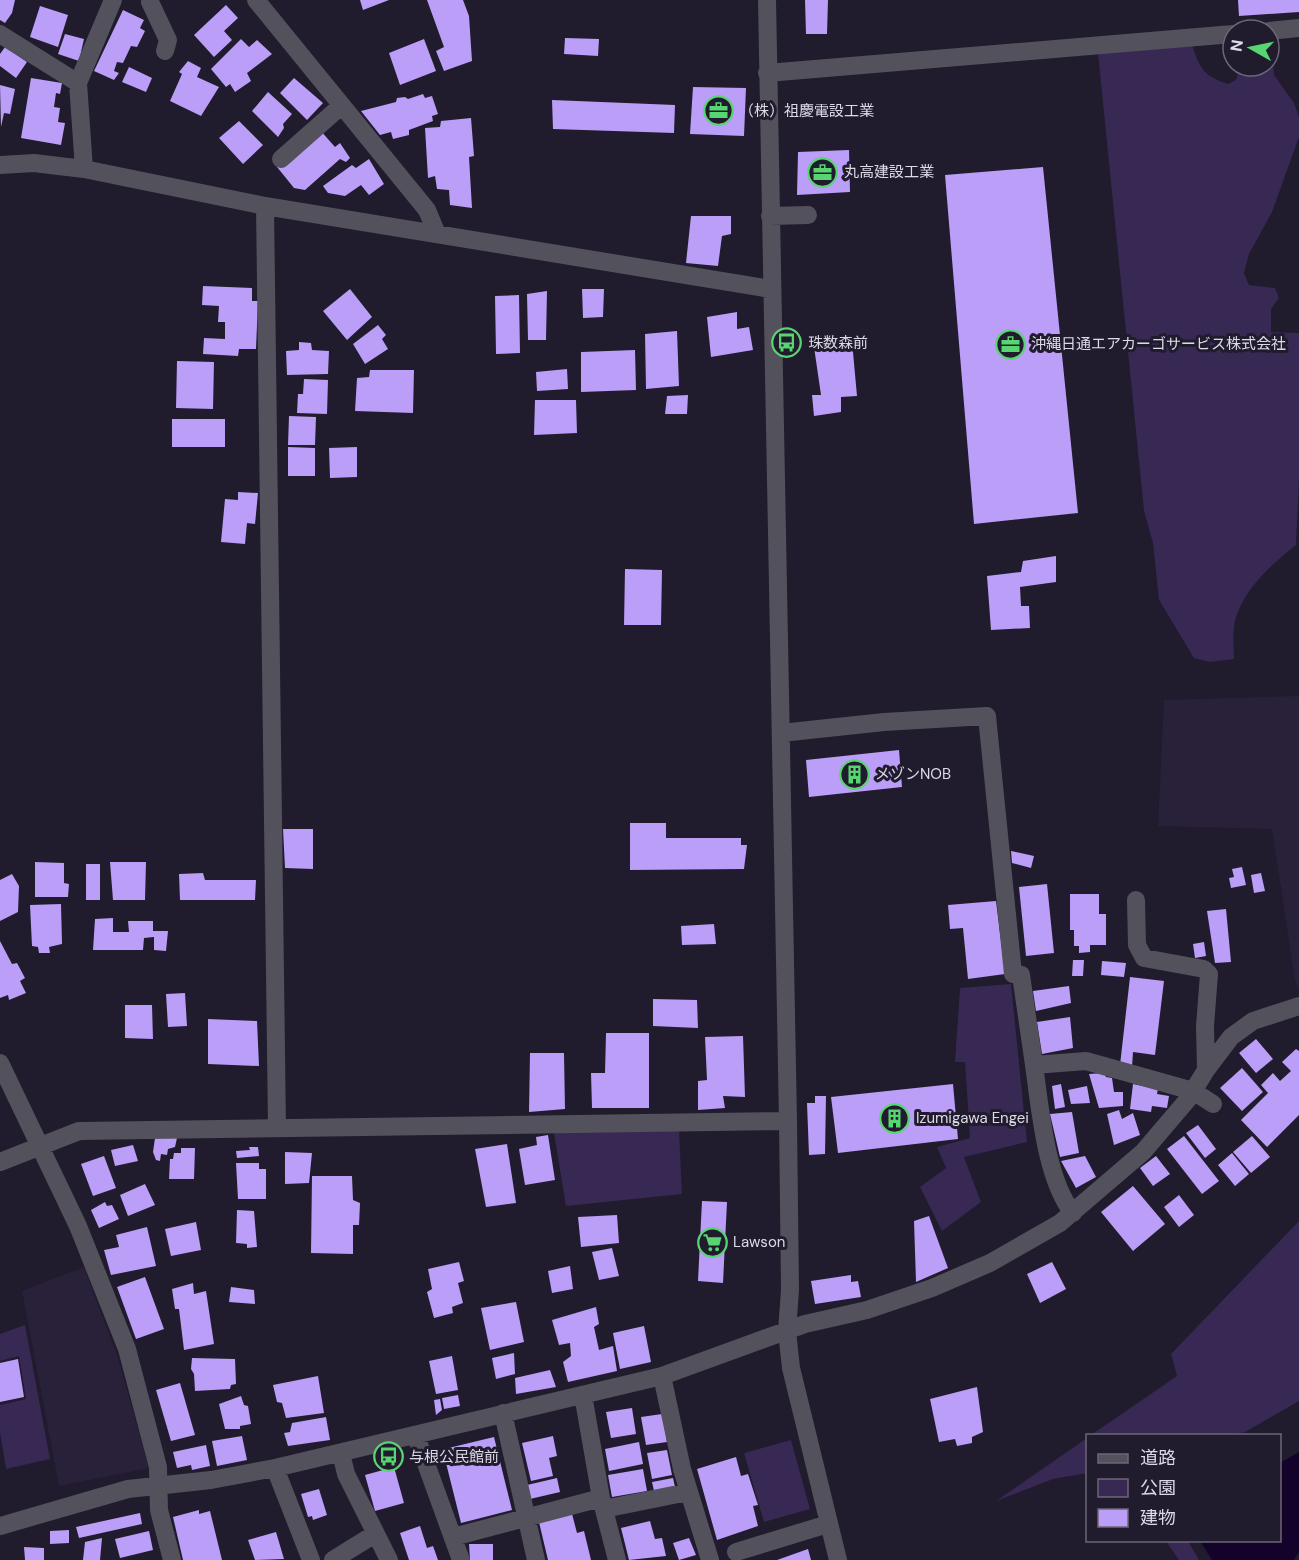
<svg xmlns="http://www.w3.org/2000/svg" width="1299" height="1560" font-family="'DM Sans','Noto Sans JP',sans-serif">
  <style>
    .built { fill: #282139 }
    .green { fill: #372854 }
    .water { fill: #13032a }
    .building { fill: #ba9ef7 }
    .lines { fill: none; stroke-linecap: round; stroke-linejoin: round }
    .minor { stroke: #53515b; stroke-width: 18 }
    .labels { text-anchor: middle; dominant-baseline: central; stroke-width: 6; stroke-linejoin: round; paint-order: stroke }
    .poi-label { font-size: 15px; fill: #dddae7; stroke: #201b2d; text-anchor: start }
  </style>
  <rect width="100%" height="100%" fill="#201b2d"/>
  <path class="built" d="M1299,696V991L1295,981L1272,829L1158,826L1164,700Z
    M84,1267L118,1358L149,1468L59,1486L22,1291Z"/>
  <path class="green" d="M1272,42L1274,75L1294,103L1299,117V137L1272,212L1249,254L1244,273L1249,285L1275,288L1279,298L1271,309V332L1299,333V480L1296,545C1272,564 1246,587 1236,617C1232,629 1234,647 1234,659L1210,662L1194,658L1159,600L1153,543L1144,511L1098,53L1192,45C1200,69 1204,76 1228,84L1236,80L1240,66H1269V43Z
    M1011,984L1027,1142L964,1157L981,1202L942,1231L920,1187L946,1168L937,1147L970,1138L965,1062H955L960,988Z
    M679,1130L682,1194L566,1206L554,1133Z
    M1299,1221V1401L1245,1432L1232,1435H1091L1177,1376L1171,1354Z
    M25,1325L50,1459L6,1469L0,1432V1405L26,1399L19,1356L0,1361V1334Z
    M1087,1438V1473L1053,1479L996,1501Z
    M791,1440L810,1509L764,1522L744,1453Z
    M1166,1541H1188L1199,1560H1179Z"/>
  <path class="water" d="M1299,1452V1552L1294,1560H1212L1200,1541L1280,1540V1463Z"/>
  <path class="building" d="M0,0H15L12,13L5,23L0,20Z
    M360,0H389L363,10Z
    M427,0H463L469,16L472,61L444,71L436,51L444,47Z
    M805,0H828L827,34H806Z
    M1238,0H1299V12L1239,16Z
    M226,5L238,18L224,31L232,40L214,57L194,35Z
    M40,6L68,15L58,47L30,37Z
    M123,10L144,20L140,28L145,31L137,47L131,46L123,63L117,62L114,71L119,73L114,80L94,71Z
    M65,34L84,39L79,61L58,54Z
    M565,38L599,39L598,56L564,54Z
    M241,39L249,47L257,40L272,54L247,73L251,81L235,92L230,84L226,87L211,69Z
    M424,39L436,71L400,85L389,53Z
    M5,47L27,62L16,78L0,66V54Z
    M188,61L201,68L197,77L219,87L201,116L170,101L182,74L179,72Z
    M129,67L152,78L146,92L122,82Z
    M31,78L62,83L60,94L56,93L54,107L60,108L58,122L65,123L61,145L21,138Z
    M294,78L323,103L307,120L280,93Z
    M0,85L15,89L10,114L4,113L1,127Z
    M693,87L746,88L744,136L690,134Z
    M268,92L292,114L283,124L284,128L278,137L252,111Z
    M423,94L425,98L432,96L438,114L432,116L433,121L409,130V135L393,139L391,132L380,135L361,111L396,102L397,98L405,97L408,99Z
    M552,100L675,105L674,133L553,129Z
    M471,118L474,156L469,157L472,208L450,205L449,190L437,189L435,176L428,178L425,128L440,127L441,121Z
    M239,121L263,145L243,164L219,138Z
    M320,130L335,147L340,143L350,158L346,162L340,159L305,190L294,188L277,167Z
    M849,150L850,192L797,195L798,152Z
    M369,159L384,184L369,195L361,185L345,196L328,193L323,186L352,165L356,168Z
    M1043,167L1078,513L974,524L945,175Z
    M691,216H731V234L722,236L718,266L686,263Z
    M203,286L252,288V301H258L256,349H239L238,356L203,354L204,338L225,339V322H218L219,306L202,305Z
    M350,289L372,317L347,340L323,311Z
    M582,289H604L603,317L583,318Z
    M547,291L546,340H528L527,294Z
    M519,295L520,353L496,354L495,296Z
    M737,312V329L749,327L753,350L711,357L707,317Z
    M378,325L386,335L382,339L388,349L365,364L353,344Z
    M677,331L679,386L646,389L645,334Z
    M852,341L857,396L841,397V412L814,416L812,395H821L814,347Z
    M299,342L311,343L312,350L329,351L328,374L287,375L286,351L299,350Z
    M635,350L636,390L581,392V352Z
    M177,361L214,362L213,409L176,408Z
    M567,369L568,389L537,391L536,372Z
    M370,370H414L413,413L355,411L357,378L369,377Z
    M304,379L328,380L327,414L297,413L298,394H303Z
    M688,395L687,414H665L667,396Z
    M535,400H576L577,433L534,435Z
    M289,416L316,417L315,445H288Z
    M172,419H225V447H172Z
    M288,447L315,448V476H288Z
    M357,447V477L330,478L329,448Z
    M238,492L258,493L255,524L247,523L245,544L221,542L225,499L238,500Z
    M1056,556V582L1020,587L1021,606H1029L1030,628L991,630L987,576L1021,572L1023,561Z
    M625,569L662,570L661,625H624Z
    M899,750L902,787L809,797L806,760Z
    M630,823H666V838H741V845H747L744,869L630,870Z
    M283,829H313V869L285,868Z
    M1011,851L1034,856L1031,868L1012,863Z
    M35,862L64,863V883L69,884L68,897H35Z
    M110,862H146L145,900H113Z
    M86,864H100V900H86Z
    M1242,867L1246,885L1231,888L1229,878L1234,877L1232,869Z
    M203,873L205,880H256L255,900H180L179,874Z
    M1261,873L1265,891L1254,893L1251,875Z
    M12,874L19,886L18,912L0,921V880Z
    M1047,884L1054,953L1026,956L1019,887Z
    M1070,894H1099V914H1106V945H1090V952L1079,953V946H1074V930H1070Z
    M996,901L1005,974L968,979L963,928L950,929L948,905Z
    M61,904L62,944L49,947L50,953H39L38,947L32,946L30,905Z
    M1226,909L1231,962L1215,963L1207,911Z
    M113,918V932H129L128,921H153V931H168L166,951L154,950V937L144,938L143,950H93L95,919Z
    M714,924L716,944L682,945L681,926Z
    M0,941L12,964L17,963L25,978L20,981L26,993L9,1000L8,995L0,998Z
    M1204,942L1206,956L1195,958L1193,944Z
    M1073,960H1084L1083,976H1072Z
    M1102,961L1126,963L1124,977L1101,975Z
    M1130,977L1164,981L1155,1055L1133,1052L1132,1067L1120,1065Z
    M1069,986L1071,1003L1036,1011L1033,991Z
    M185,993L187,1026L168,1027L166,994Z
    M653,999L697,1000L698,1028L653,1026Z
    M125,1005H152L153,1039L125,1038Z
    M1070,1017L1073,1048L1042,1054L1037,1022Z
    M208,1019L257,1021L259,1066L208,1064Z
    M606,1033H649V1108H592L591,1073H605Z
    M743,1036L745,1097L723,1096L725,1108L698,1110V1081L707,1080L705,1037Z
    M1256,1039L1273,1059L1256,1073L1239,1053Z
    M1296,1049L1299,1051V1115L1267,1147L1241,1120L1268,1093L1261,1085L1273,1073L1280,1081L1291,1071L1282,1062Z
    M530,1053H564L565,1109L529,1112Z
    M1242,1068L1263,1092L1242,1111L1220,1088Z
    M1104,1073L1106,1077L1112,1078L1114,1092H1123V1106L1099,1108L1089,1074Z
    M953,1084L958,1139L838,1153L831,1097Z
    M1061,1084L1065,1107L1055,1109L1052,1086Z
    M1133,1084L1158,1089L1157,1094L1169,1096L1167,1108L1152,1106L1151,1112L1130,1109Z
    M1087,1086L1090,1103L1071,1104L1068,1090Z
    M815,1096H826L825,1154L809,1155L807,1103H815Z
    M1119,1110L1122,1119L1133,1113L1140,1135L1114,1145L1107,1114Z
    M1072,1112L1079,1153L1060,1157L1050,1114Z
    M1198,1125L1216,1149L1205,1158L1186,1133Z
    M548,1135L555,1180L525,1185L519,1149L537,1145L536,1137Z
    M1184,1136L1219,1181L1202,1194L1167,1149Z
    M1252,1136L1270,1157L1251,1173L1233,1152Z
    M155,1138H177L175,1147L168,1149L167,1155L161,1154L160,1161L156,1160L153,1152Z
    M507,1144L516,1203L486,1207L475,1149Z
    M133,1145L138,1161L115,1166L111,1150Z
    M249,1147H258L259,1156L237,1158L236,1151L250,1150Z
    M181,1148H195L194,1179H169L170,1159H173L174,1153H181Z
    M285,1152L312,1153L309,1183L285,1184Z
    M1232,1153L1249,1174L1235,1186L1218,1165Z
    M104,1156L116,1188L93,1196L81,1164Z
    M1085,1156L1096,1177L1076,1188L1061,1161Z
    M1156,1156L1170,1174L1153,1186L1140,1168Z
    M236,1163H259V1169H266V1199H238Z
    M312,1176H352L353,1200L360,1203L359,1225H353V1254L311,1253Z
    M145,1184L155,1205L128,1216L120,1195Z
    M1133,1186L1165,1224L1133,1251L1101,1212Z
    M1179,1195L1194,1215L1179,1227L1164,1207Z
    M702,1201L727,1202L723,1283L698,1281Z
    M105,1202L107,1206L112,1205L119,1219L99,1228L91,1210Z
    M237,1210L254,1211L257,1247L247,1248V1244L236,1243Z
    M617,1215L619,1243L581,1247L578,1217Z
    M929,1216L948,1268L916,1282L914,1221Z
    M196,1222L201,1250L171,1256L165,1229Z
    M147,1227L156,1266L111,1275L104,1250L119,1247L116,1235Z
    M612,1248L619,1276L599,1280L592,1252Z
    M459,1262L464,1281L458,1283L463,1303L452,1307L453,1313L434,1318L427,1292L432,1289L428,1269Z
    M1052,1262L1066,1289L1040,1303L1027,1274Z
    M570,1266L573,1289L552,1293L548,1271Z
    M851,1275V1282L858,1281L861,1297L815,1304L811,1281Z
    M145,1277L164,1329L136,1339L117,1287Z
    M193,1283L194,1294L206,1291L214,1344L184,1350L179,1309H175L172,1289Z
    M231,1287L254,1290L255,1304L229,1302Z
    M516,1302L524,1342L490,1350L481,1308Z
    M596,1307L599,1324L594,1327L599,1350L613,1346L617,1371L568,1382L563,1362L571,1356L570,1343L559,1345L552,1320Z
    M644,1326L651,1362L620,1369L613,1333Z
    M514,1353L515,1374L496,1379L492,1358Z
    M452,1356L458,1390L436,1394L429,1361Z
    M192,1358L235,1359L236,1384L231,1385L230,1389L195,1391L194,1374L191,1369Z
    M18,1359L24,1397L0,1402V1363Z
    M550,1370L556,1387L516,1394L515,1378Z
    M318,1376L324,1413L286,1418L282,1403L277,1402L273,1385Z
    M180,1383L195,1435L171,1441L156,1390Z
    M977,1387L983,1432L972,1437V1443L957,1446L955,1439L939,1442L930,1399Z
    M458,1395L460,1406L444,1409L442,1398Z
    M241,1396L244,1405L248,1406L251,1424L240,1426V1429H225L219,1404Z
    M440,1399L442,1410L436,1415L434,1400Z
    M632,1408L636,1434L611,1438L606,1412Z
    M662,1414L667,1442L646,1445L641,1417Z
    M326,1417L330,1440L288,1446L284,1433L290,1432L292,1423Z
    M242,1436L247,1460L217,1466L212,1441Z
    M553,1436L557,1456L549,1458L553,1476L531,1481L522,1443Z
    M494,1437L512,1510L461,1523L445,1459L434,1462L432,1452Z
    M639,1442L643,1464L609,1471L605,1449Z
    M206,1445L210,1466L192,1470L191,1465L177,1468L173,1452Z
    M667,1450L672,1475L652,1479L647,1453Z
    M736,1457L741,1476L748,1474L758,1505L753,1506L758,1526L717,1540L697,1469Z
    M394,1467L404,1503L375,1511L365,1475Z
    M643,1469L647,1491L612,1497L608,1475Z
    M557,1478L560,1492L530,1499L527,1485Z
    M673,1478L675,1487L654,1491L652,1482Z
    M319,1489L327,1515L313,1520L312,1516L308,1517L301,1494Z
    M199,1510V1514L210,1511L222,1560H183L173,1517Z
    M571,1510L577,1533L584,1531L591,1560H548L538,1518Z
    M140,1513L142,1524L79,1538L76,1527Z
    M650,1521L655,1539L662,1538L666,1556L629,1560L621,1528Z
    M420,1526L427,1548L433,1546L438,1560H409L400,1533Z
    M69,1530V1543L50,1544V1531Z
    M149,1531L153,1550L120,1558L115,1539Z
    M276,1532L284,1559L255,1560L248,1540Z
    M102,1538L100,1560H83L85,1542Z
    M689,1538L696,1555L679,1560L673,1543Z
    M469,1544H493V1560H470Z
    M24,1547L44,1548V1560H25Z
    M808,1549L811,1560H777Z"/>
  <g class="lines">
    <path class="minor" d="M256,0L427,210L437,234
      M767,0L788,1121L790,1290L787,1331L791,1368L838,1560
      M150,2L168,40L165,51
      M1269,31L1299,28
      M0,34L78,83L84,169
      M767,73L1233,34
      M78,83L113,0
      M281,159L341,106
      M0,165L34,163L84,169L265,206L771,289
      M265,206L277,1128
      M770,216L808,215
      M781,733L884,722L987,716L1013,974L1021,975L1034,1065L1086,1061L1193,1091L1213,1104
      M1136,900L1137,945L1144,958L1204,969L1209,974L1205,1026L1206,1070
      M0,1063L78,1226L127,1349L158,1467L159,1510L172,1560
      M1034,1065C1040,1108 1046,1180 1073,1213
      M0,1162L79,1131L788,1121
      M662,1376L682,1469L710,1560
      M583,1395L601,1498
      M503,1413L536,1560
      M416,1436L461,1560
      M341,1453L346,1474L389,1560
      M275,1468L311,1560
      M604,1509L688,1492
      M0,1526L128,1489L211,1480L275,1468L662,1376L805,1324L867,1310L932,1288L990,1263L1060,1223L1143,1152L1189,1098L1206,1070L1231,1037L1253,1021L1299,1006
      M453,1537L601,1498L617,1560
      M736,1552L828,1524
      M333,1560L375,1534"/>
  </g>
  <defs>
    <symbol id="office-ring" viewBox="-11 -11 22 22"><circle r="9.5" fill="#201b2d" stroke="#57d570" stroke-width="1.5"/><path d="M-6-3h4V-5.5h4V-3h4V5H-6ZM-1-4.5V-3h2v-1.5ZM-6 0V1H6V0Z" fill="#57d570"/></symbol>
    <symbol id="bus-ring" viewBox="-11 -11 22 22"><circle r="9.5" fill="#201b2d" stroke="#57d570" stroke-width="1.5"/><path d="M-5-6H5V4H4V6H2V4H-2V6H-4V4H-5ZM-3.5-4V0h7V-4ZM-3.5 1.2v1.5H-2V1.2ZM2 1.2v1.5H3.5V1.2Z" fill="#57d570"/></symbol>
    <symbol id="building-ring" viewBox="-11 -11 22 22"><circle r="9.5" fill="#201b2d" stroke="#57d570" stroke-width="1.5"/><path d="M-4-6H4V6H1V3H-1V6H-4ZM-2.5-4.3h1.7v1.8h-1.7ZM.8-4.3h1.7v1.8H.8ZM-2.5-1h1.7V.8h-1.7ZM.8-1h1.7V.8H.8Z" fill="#57d570"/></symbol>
    <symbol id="supermarket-ring" viewBox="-11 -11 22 22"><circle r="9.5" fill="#201b2d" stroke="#57d570" stroke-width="1.5"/><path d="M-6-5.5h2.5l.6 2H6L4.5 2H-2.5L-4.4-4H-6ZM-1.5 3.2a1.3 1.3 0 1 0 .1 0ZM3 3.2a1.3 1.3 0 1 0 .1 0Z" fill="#57d570"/></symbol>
  </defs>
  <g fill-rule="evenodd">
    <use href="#office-ring" x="702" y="94" width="33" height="33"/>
    <use href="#office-ring" x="806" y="156" width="33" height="33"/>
    <use href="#bus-ring" x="770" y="326" width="33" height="33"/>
    <use href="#office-ring" x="994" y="328" width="33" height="33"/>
    <use href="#building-ring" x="838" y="758" width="33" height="33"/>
    <use href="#building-ring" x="878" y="1102" width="33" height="33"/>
    <use href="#supermarket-ring" x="696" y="1226" width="33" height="33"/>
    <use href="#bus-ring" x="372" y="1440" width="33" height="33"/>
  </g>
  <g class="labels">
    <g class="poi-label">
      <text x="739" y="111">（株）祖慶電設工業</text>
      <text x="844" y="172">丸高建設工業</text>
      <text x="808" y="343">珠数森前</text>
      <text x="1031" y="344">沖縄日通エアカーゴサービス株式会社</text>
      <text x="875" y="774">メゾンNOB</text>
      <text x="916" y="1118">Izumigawa Engei</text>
      <text x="733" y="1242">Lawson</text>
      <text x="409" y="1457">与根公民館前</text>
    </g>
  </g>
  <rect x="1086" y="1434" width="195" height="108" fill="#201b2d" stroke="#6c6777" stroke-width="1.5"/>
  <rect x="1098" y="1454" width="30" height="9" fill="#53515b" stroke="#6c6777" stroke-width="1.5"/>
  <text x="1140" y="1464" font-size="18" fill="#dddae7">道路</text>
  <rect x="1098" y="1479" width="30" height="18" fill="#372854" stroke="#6c6777" stroke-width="1.5"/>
  <text x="1140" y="1494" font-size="18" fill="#dddae7">公園</text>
  <rect x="1098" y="1509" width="30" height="18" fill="#ba9ef7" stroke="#6c6777" stroke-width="1.5"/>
  <text x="1140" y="1524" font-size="18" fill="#dddae7">建物</text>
  <g transform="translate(1251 48) rotate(279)"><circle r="28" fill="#201b2d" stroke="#6c6777" stroke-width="1.5"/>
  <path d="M0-4.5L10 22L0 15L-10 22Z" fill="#57d570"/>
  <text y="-9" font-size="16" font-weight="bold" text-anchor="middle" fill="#dddae7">N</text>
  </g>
</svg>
